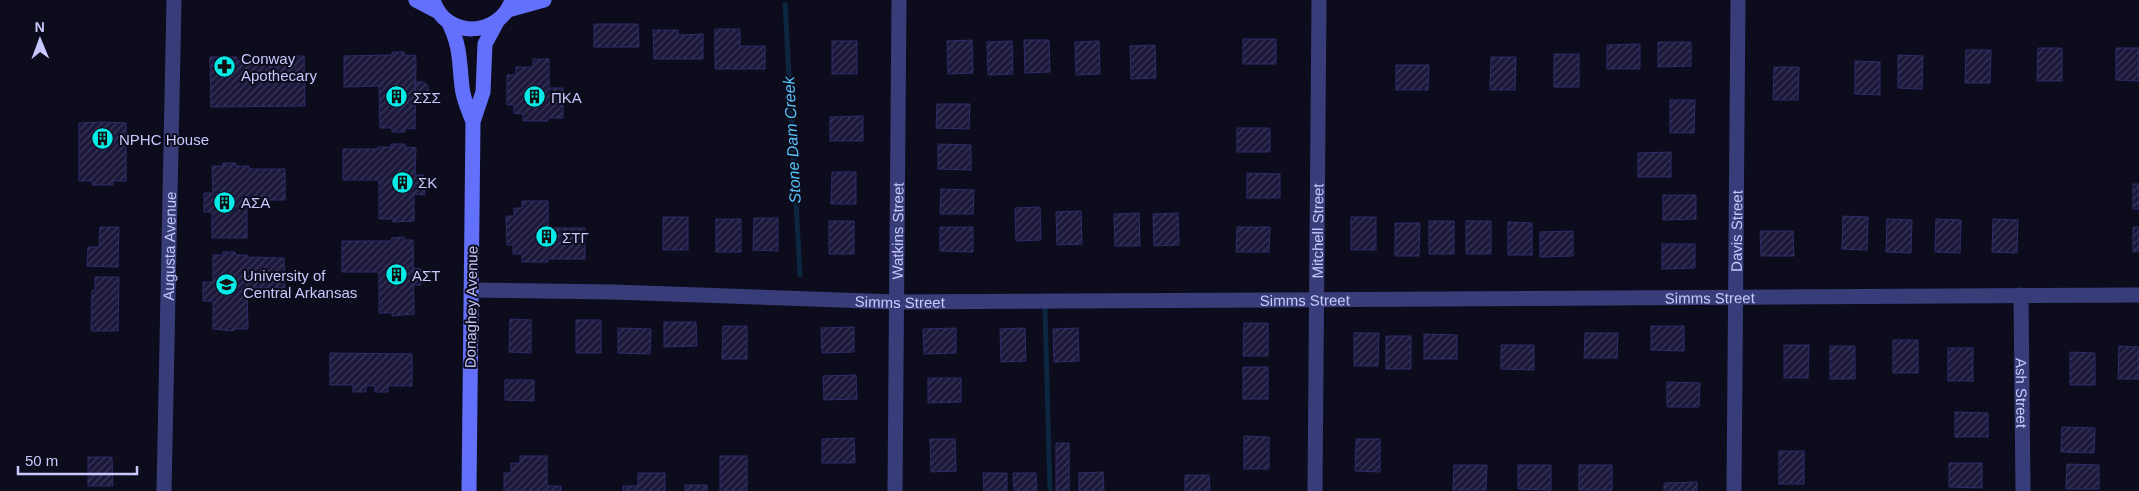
<svg xmlns="http://www.w3.org/2000/svg" width="2139" height="491" font-family="Arial,sans-serif">
  <style>
    .lines { fill: none; stroke-linecap: round; stroke-linejoin: round }
    .stream { stroke: #0c263f; stroke-width: 5 }
    .building { fill: url(#building-hatch); stroke: #302b68 }
    .street { stroke: #383d7a; stroke-width: 15 }
    .secondary { stroke: #6270fb; stroke-width: 15 }
    .labels { text-anchor: middle; dominant-baseline: central; stroke-width: 4; stroke-linejoin: round; paint-order: stroke }
    .poi-label { font-size: 15px; fill: #c8c8fe; stroke: #0c0c1c; text-anchor: start }
    .street-label { font-size: 15px; fill: #c8c8fe; stroke: #0c0c1c }
    .water-label { font-size: 16px; font-style: italic; fill: #59c3fb; stroke: #0c0c1c }
  </style>
  <defs>
    <pattern id="building-hatch" width="6" height="6" patternUnits="userSpaceOnUse" patternTransform="scale(1.25)"><rect width="6" height="6" fill="#1b183c"/><path d="M-1 1l2-2M0 6l6-6M5 7l2-2" fill="none" stroke="#3b3859"/></pattern>
  </defs>
  <rect width="100%" height="100%" fill="#0c0c1c"/>
  <g class="lines">
    <path class="stream" d="M785,4L800,275
      M1045,309L1050,491"/>
  </g>
  <path class="building" d="M594,24H638L639,47H594Z
    M715,29H740V46H765V69H715Z
    M653,30H678V35L703,34V59H654Z
    M1243,39H1276V64H1243Z
    M972,40L973,73L948,74L947,41Z
    M1024,40H1049L1050,72L1025,73Z
    M832,41H857V74H832Z
    M1012,41L1013,74L988,75L987,42Z
    M1099,41L1100,74L1076,75L1075,42Z
    M1658,42H1691V66L1658,67Z
    M1640,44V69H1607V45Z
    M1155,45L1156,78L1131,79L1130,46Z
    M2038,48H2062V81H2037Z
    M2116,48H2139V81L2116,80Z
    M1966,50H1991L1990,83H1965Z
    M392,52H404L405,56L415,55L416,59L415,129L405,128V132H392V128H380L379,86L344,87V56L392,55Z
    M1554,54H1579V87H1554Z
    M1898,55L1923,56L1922,89L1898,88Z
    M277,56H304L305,106L211,107L210,57H237V61H277Z
    M1491,57H1516L1515,90H1490Z
    M533,59H549V88H563V118H548V121H523V114L514,113V105H507V75H516V67H533Z
    M1855,61L1880,62V95L1855,94Z
    M1396,65H1429L1428,90H1396Z
    M1774,67H1799L1798,100H1773Z
    M415,82H424L428,86L429,96L425,102H415Z
    M1670,100H1695L1694,133H1670Z
    M937,104H970L969,129L936,128Z
    M863,116V141H830V117Z
    M102,122L126,123V181H113V185H92V181H79V123Z
    M1237,128H1270V152H1237Z
    M391,144H405L404,147L416,148L415,175H424L425,195L414,194V221L393,222V219H379V180H343V149H378V147H391Z
    M938,144L971,145V170L938,169Z
    M1671,152V177H1638V153Z
    M223,163H236V166H249V169H285V200H247V238H212V212H204V193H213L212,166H223Z
    M832,172H856V204H831Z
    M1247,173L1280,174V198H1247Z
    M2133,184H2139V209H2133Z
    M941,189L974,190L973,214H940Z
    M1663,195H1696V219L1663,220Z
    M522,201H548V228H585V259H548V262H522V254H513V245H507L506,216H514V208H522Z
    M1040,207L1041,240L1016,241L1015,208Z
    M1081,211L1082,244L1057,245L1056,212Z
    M1139,213L1140,246H1115L1114,214Z
    M1178,213L1179,245L1154,246L1153,214Z
    M1843,216L1868,217L1867,250L1842,249Z
    M663,217H688V250H663Z
    M1351,217H1376V250H1351Z
    M754,218H778V251L753,250Z
    M716,219H741V252H716Z
    M1887,219L1912,220L1911,253L1886,252Z
    M1936,219L1961,220L1960,253L1935,252Z
    M1993,219L2018,220L2017,253L1992,252Z
    M829,221H854V254H829Z
    M1429,221H1454V254H1429Z
    M1466,221H1491V254H1466Z
    M1508,222L1532,223V255H1508Z
    M1395,223H1420L1419,256H1395Z
    M100,227H119L118,267L87,266L88,247H99Z
    M940,227H973V252L940,251Z
    M1237,227H1270L1269,252H1236Z
    M2133,227H2139V251L2133,252Z
    M1573,231V256L1540,257V232Z
    M1760,231H1793L1794,256H1761Z
    M404,237L405,240H413L414,314L392,316V313H379V272H342V241H391L392,238Z
    M1662,244H1695V268L1662,269Z
    M223,252H235L236,255H247V257L284,258L285,288H247L248,329H234V331L213,329V301H203V282H213V255H223Z
    M413,268L421,269V285H413Z
    M95,277H119L118,331H91L92,290L95,291Z
    M510,319L531,320V353L509,352Z
    M576,320H601V353H576Z
    M664,322H696L697,346L664,347Z
    M1244,323H1268V356H1243Z
    M723,326H747V359H722Z
    M1651,326H1684V351L1651,350Z
    M854,327V352L822,353L821,328Z
    M618,328L651,329L650,354L618,353Z
    M956,328V353L924,354L923,329Z
    M1025,328L1026,361L1001,362L1000,329Z
    M1078,328L1079,361L1054,362L1053,329Z
    M1354,333H1379L1378,366H1354Z
    M1585,333H1618L1617,358H1584Z
    M1424,334L1457,335V359H1424Z
    M1386,336H1411V369H1386Z
    M1893,340H1918V373H1893Z
    M1501,345H1534V370L1501,369Z
    M1784,345H1809L1808,378H1784Z
    M1830,346H1855V379H1830Z
    M2119,346L2139,347V379H2118Z
    M1948,348H1973V381H1948Z
    M2070,352L2095,353V385H2070Z
    M330,353L412,354V386H388V392H375V386H366V392H353V385H330Z
    M1243,367H1268V399H1243Z
    M856,375L857,399L824,400L823,376Z
    M928,378H961V402L928,403Z
    M505,380H534V401L505,400Z
    M1667,382L1700,383L1699,407H1667Z
    M1955,412L1988,413V437H1955Z
    M2062,427L2095,428L2094,453L2061,452Z
    M1244,436L1269,437V469H1244Z
    M854,438L855,463H822V439Z
    M930,439H955L956,471L931,472Z
    M1356,439H1380V472L1355,471Z
    M1056,443H1069V491H1056Z
    M1779,451H1804V484H1779Z
    M520,456H547V486H561V491H504V473H511V463H520Z
    M720,456H747V491H720Z
    M88,457H112L113,486H88Z
    M1949,463H1982V488L1949,487Z
    M2067,464L2099,465V489H2066Z
    M1454,465H1487L1486,490H1453Z
    M1518,465H1551V490L1518,489Z
    M1579,465H1612V490H1579Z
    M1103,472L1104,491H1079V473Z
    M638,473H665V491H623V486H638Z
    M983,473H1007V491H984Z
    M1013,473H1036L1037,491H1014Z
    M1185,475H1209L1210,491H1185Z
    M1697,482V491H1664V483Z
    M685,485H707V491H685Z"/>
  <g class="lines">
    <g class="street">
      <path id="s1" d="M471,290L613,292L896,302L2139,295"/>
      <path id="s2" d="M2021,295L2023,491"/>
      <path id="s3" d="M164,491L174,0"/>
      <path id="s4" d="M895,491L899,0"/>
      <path id="s5" d="M1315,491L1319,0"/>
      <path id="s6" d="M1734,491L1738,0"/>
    </g>
    <path class="secondary" d="M416,0L439,12
      M433,0C445,39 499,38 512,0
      M508,10L544,0
      M448,21C461,47 459,61 462,87C463,99 469,111 473,122
      M469,491L473,122L483,92L485,44L498,20"/>
  </g>
  <defs>
    <symbol id="pharmacy-disc" viewBox="-11 -11 22 22"><circle r="9.5" fill="#06ebe7" stroke="#0c0c1c"/><path d="M-2-6h4v4h4v4h-4v4h-4v-4h-4v-4h4Z" fill="#111"/></symbol>
    <symbol id="building-disc" viewBox="-11 -11 22 22"><circle r="9.5" fill="#06ebe7" stroke="#0c0c1c"/><path d="M-4-6H4V6H1V3H-1V6H-4ZM-2.5-4.3h1.7v1.8h-1.7ZM.8-4.3h1.7v1.8H.8ZM-2.5-1h1.7V.8h-1.7ZM.8-1h1.7V.8H.8Z" fill="#111"/></symbol>
    <symbol id="university-disc" viewBox="-11 -11 22 22"><circle r="9.5" fill="#06ebe7" stroke="#0c0c1c"/><path d="M0-5L7-2L0 1L-7-2ZM-4 1L0 2.5L4 1V4Q0 6-4 4Z" fill="#111"/></symbol>
  </defs>
  <g fill-rule="evenodd">
    <use href="#pharmacy-disc" x="212" y="54" width="25" height="25"/>
    <use href="#building-disc" x="384" y="84" width="25" height="25"/>
    <use href="#building-disc" x="522" y="84" width="25" height="25"/>
    <use href="#building-disc" x="90" y="126" width="25" height="25"/>
    <use href="#building-disc" x="390" y="170" width="25" height="25"/>
    <use href="#building-disc" x="212" y="190" width="25" height="25"/>
    <use href="#building-disc" x="534" y="224" width="25" height="25"/>
    <use href="#building-disc" x="384" y="262" width="25" height="25"/>
    <use href="#university-disc" x="214" y="272" width="25" height="25"/>
  </g>
  <g class="labels">
    <g class="poi-label">
      <text x="241" y="58">Conway<tspan x="241" dy="17">Apothecary</tspan></text>
      <text x="413" y="97">ΣΣΣ</text>
      <text x="551" y="97">ΠΚΑ</text>
      <text x="119" y="139">NPHC House</text>
      <text x="418" y="182">ΣΚ</text>
      <text x="241" y="202">ΑΣΑ</text>
      <text x="562" y="237">ΣΤΓ</text>
      <text x="243" y="275">University of<tspan x="243" dy="17">Central Arkansas</tspan></text>
      <text x="412" y="275">ΑΣΤ</text>
    </g>
    <g class="street-label">
      <text stroke="none"><textPath href="#s4" startOffset="260">Watkins Street</textPath></text>
      <text stroke="none"><textPath href="#s5" startOffset="260">Mitchell Street</textPath></text>
      <text stroke="none"><textPath href="#s6" startOffset="260">Davis Street</textPath></text>
      <text stroke="none"><textPath href="#s3" startOffset="245">Augusta Avenue</textPath></text>
      <text stroke="none"><textPath href="#s1" startOffset="1239">Simms Street</textPath></text>
      <text stroke="none"><textPath href="#s1" startOffset="834">Simms Street</textPath></text>
      <text stroke="none"><textPath href="#s1" startOffset="429">Simms Street</textPath></text>
      <text transform="translate(471 307) rotate(-89)">Donaghey Avenue</text>
      <text stroke="none"><textPath href="#s2" startOffset="98">Ash Street</textPath></text>
    </g>
    <g class="water-label">
      <text transform="translate(792 140) rotate(-93)">Stone Dam Creek</text>
    </g>
  </g>
  <g transform="translate(40 40) rotate(359)" stroke="#0c0c1c" stroke-width="4" paint-order="stroke">
  <path d="M0-4L9 19L0 12L-9 19Z" fill="#c8c8fe"/>
  <text y="-8" font-size="14" font-weight="bold" text-anchor="middle" fill="#c8c8fe">N</text>
  </g>
  <path d="M18 466v8h119v-8" fill="none" stroke="#c8c8fe" stroke-width="2.5"/>
  <text x="25" y="466" font-size="15" fill="#c8c8fe" stroke="#0c0c1c" stroke-width="4" paint-order="stroke">50 m</text>
</svg>
